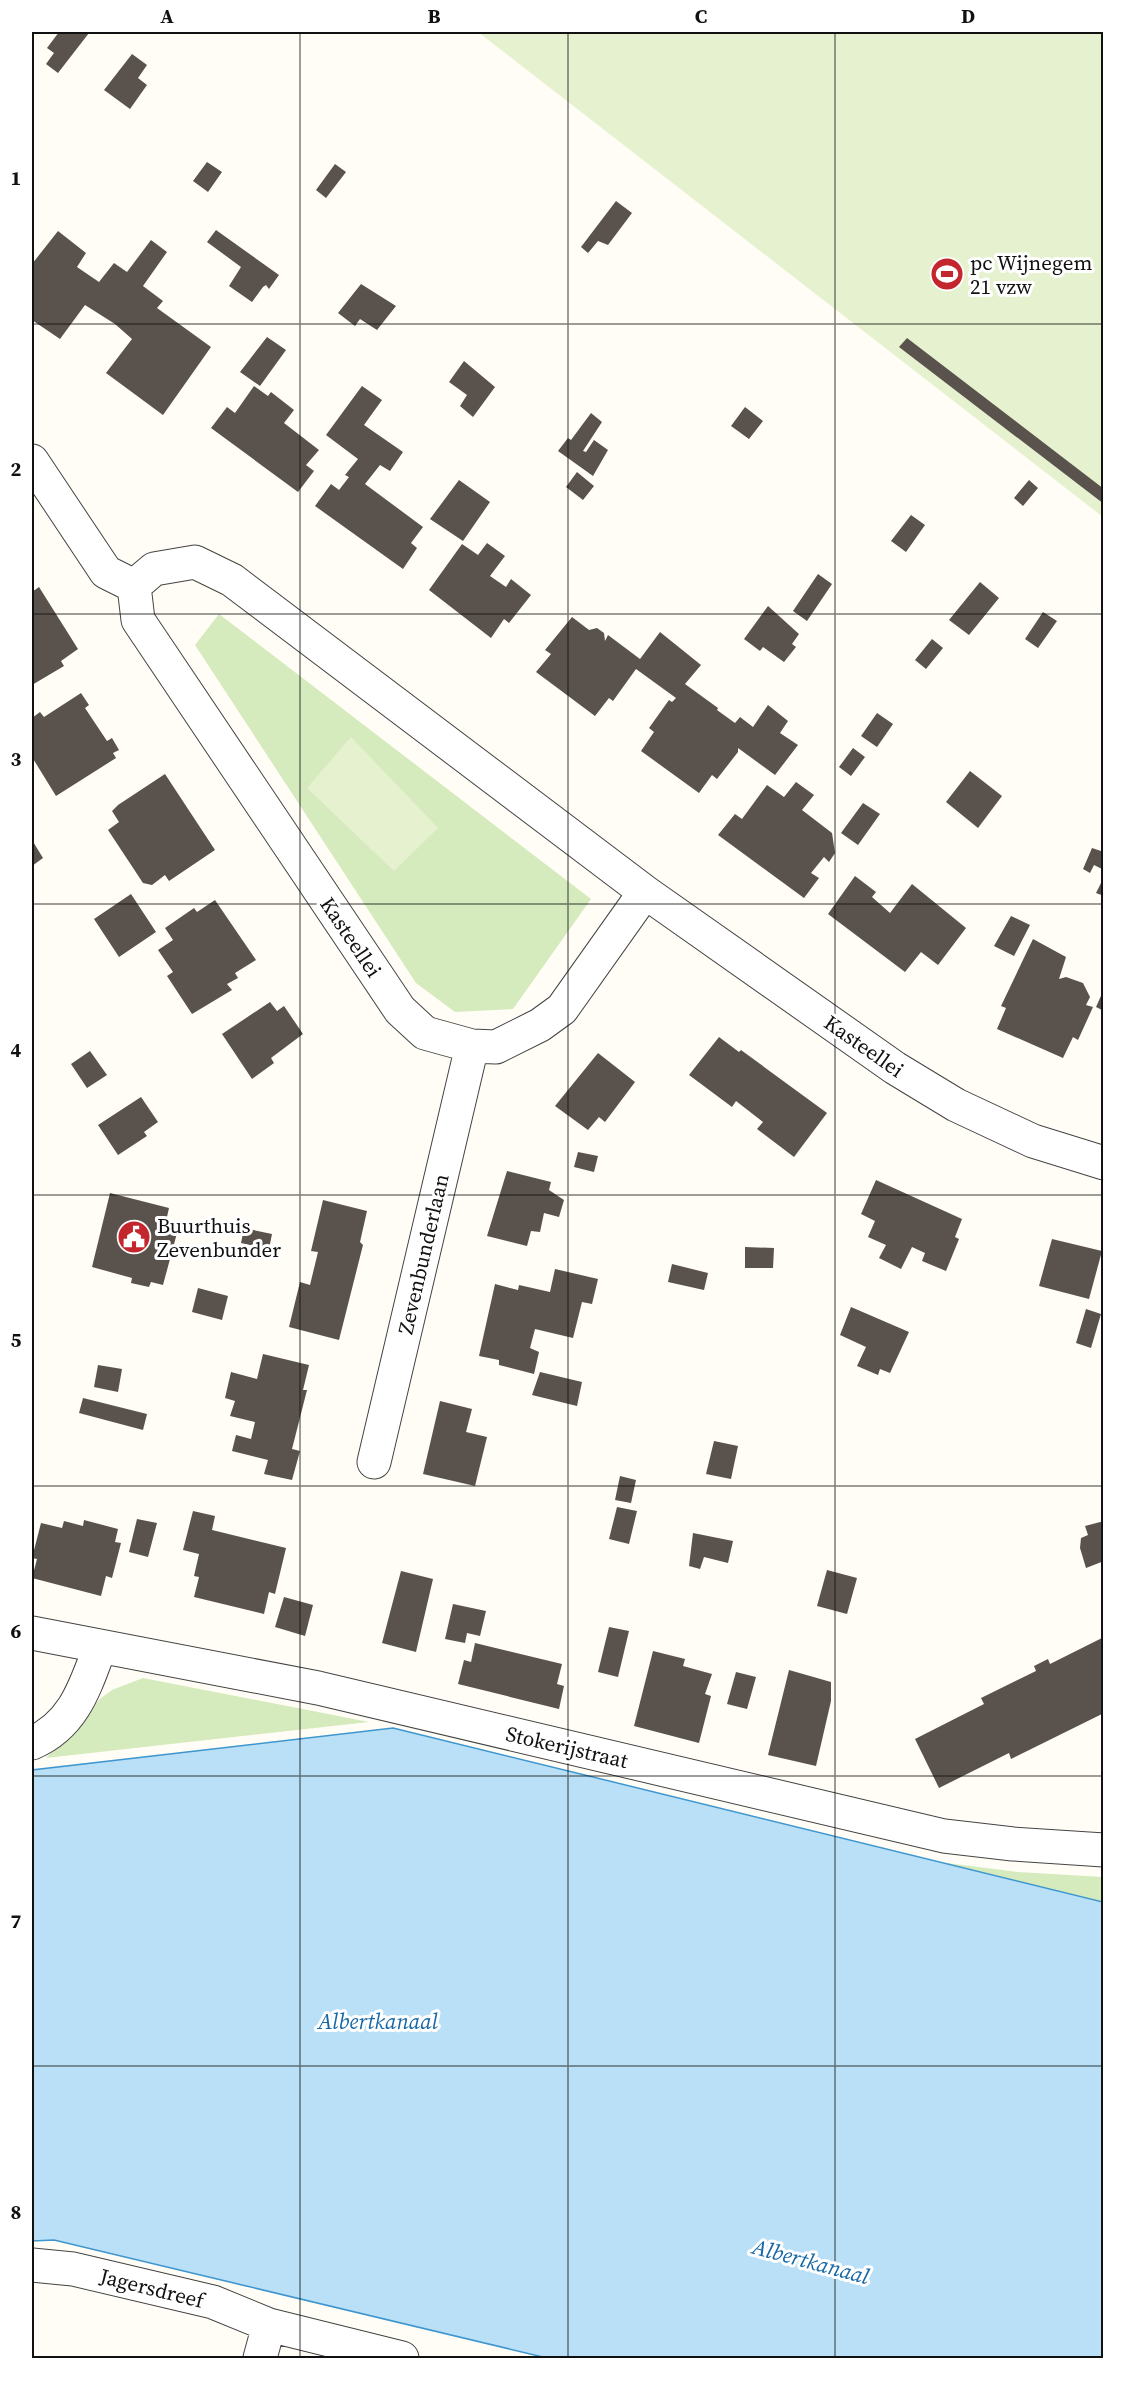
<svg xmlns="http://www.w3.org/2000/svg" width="1135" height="2390" font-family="'Source Serif 4',serif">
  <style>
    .green { fill: #d5ebbd }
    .pitch { fill: #e6f2cf }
    .water { fill: #b9e0f7; stroke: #3f96cf; stroke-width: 1.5 }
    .building { fill: #5a524d }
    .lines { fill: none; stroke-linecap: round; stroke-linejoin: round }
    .minor-casing { stroke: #444; stroke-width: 35 }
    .minor { stroke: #fff; stroke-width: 33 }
    .grid { fill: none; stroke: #111; stroke-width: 1.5; stroke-opacity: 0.55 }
    .labels { text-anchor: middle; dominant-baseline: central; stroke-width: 6; stroke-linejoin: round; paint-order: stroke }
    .poi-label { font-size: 21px; fill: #111; stroke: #fff; text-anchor: start }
    .street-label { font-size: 21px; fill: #111; stroke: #fff }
    .water-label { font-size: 22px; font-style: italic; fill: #1768a6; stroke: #fff }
    .neatline { fill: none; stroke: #111; stroke-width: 2 }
    .grid-label { font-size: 20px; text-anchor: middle; font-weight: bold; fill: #111 }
  </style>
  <rect width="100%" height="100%" fill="#fffdf5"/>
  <path class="green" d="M219,614L591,899L513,1009L455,1012L416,983L195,645Z
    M143,1678L369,1722L46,1758L101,1698L112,1690Z
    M939,1862L1018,1872L1103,1877V1902Z"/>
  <path class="pitch" d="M478,32H1103V517Z
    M351,737L438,828L394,871L307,788Z"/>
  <path class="water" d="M393,1728L1103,1902V2358H547L54,2240L32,2241V1770Z"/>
  <path class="building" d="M59,32L89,33L58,73L46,64L54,53L47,48Z
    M132,54L147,65L138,78L147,85L130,109L104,90Z
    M207,162L222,172L208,192L193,181Z
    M335,164L346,172L326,198L316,190Z
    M616,201L632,213L608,245L598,241L588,253L581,247Z
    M216,230L279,275L269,289L266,285L263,287L252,302L229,286L241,267L207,242Z
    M58,231L86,253L77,267L99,282L114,263L127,272L151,240L167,252L143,286L163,301L157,308L211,347L163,415L106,373L132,339L115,324L85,305L60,339L32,320V264Z
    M361,284L396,306L377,330L360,319L355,326L338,313Z
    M267,337L286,350L260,386L240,372Z
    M907,338L1104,489V504L899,347Z
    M464,361L495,387L473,417L460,406L467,395L449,382Z
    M254,386L268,396L271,392L294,410L284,423L319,450L306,465L314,471L298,492L211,428L227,407L235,413Z
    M362,386L382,400L364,425L403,452L390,471L380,465L365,484L423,527L411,543L417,548L403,569L315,506L331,484L339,490L349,477L345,475L358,459L326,435Z
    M745,407L763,421L749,439L731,426Z
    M591,413L602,422L583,451L586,452L594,440L608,450L593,476L558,451L568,438L571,440Z
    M577,472L594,486L583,500L566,487Z
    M459,480L490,502L463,541L430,519Z
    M1029,480L1038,488L1023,506L1014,498Z
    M911,515L925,525L906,552L891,541Z
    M487,543L505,556L490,576L506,587L511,579L531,595L509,623L504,619L491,638L429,590L462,544L478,555Z
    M818,574L832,584L807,621L793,611Z
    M980,582L999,598L969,635L949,620Z
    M39,587L78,649L61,661L64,666L32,685V592Z
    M768,606L799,634L792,644L796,647L784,662L763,647L760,651L744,639Z
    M1043,612L1057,621L1038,648L1025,639Z
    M572,617L589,630L597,628L604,633L605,641L608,635L640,659L660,632L701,665L685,684L718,708L717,710L735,723L740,717L753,727L768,705L788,721L780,733L798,745L775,775L738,748V752L717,779L712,775L699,793L641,751L654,732L649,728L669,700L672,702L676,698L636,669L613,701L609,698L595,716L536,672L551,654L545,650Z
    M932,639L943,648L926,669L915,660Z
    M81,693L89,705L85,708L107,741L112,738L119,750L113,753L116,758L56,796L32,757V718L40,712L44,717Z
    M877,713L893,724L877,747L861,736Z
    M853,748L865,757L851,776L839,767Z
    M970,771L1002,796L978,828L946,802Z
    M165,774L215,850L169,881L165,875L152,885L143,883L108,830L119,822L112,811L118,805Z
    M796,782L814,795L802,810L832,833L835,853L829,862L824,857L811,873L819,878L804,898L718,835L735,814L742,819L767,785L784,797Z
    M863,803L880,814L858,845L841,833Z
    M32,840L43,858L32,866Z
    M1092,848L1104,852V870L1094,865L1090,873L1083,869Z
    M855,876L876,892L872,897L890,913L912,884L966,928L938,965L921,952L905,972L828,914Z
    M1104,877V896L1096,893Z
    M131,894L156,932L119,957L94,919Z
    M215,900L256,960L235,973L238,978L227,984L232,990L192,1014L167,976L173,972L158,950L173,940L165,928L194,908L197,912Z
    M1011,916L1030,925L1014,956L994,946Z
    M1033,939L1066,957L1059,979L1066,977L1083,983L1090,997L1086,1005L1093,1007L1078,1040L1073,1037L1063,1058L997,1029L1006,1008L1001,1006Z
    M1104,989V1011L1096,1007Z
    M270,1002L277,1011L284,1006L303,1034L271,1058L274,1063L252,1079L222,1034Z
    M719,1037L739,1052L741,1050L827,1113L794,1157L757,1129L763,1122L736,1101L732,1107L689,1075Z
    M90,1051L107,1075L87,1088L71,1064Z
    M598,1053L635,1082L605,1122L599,1117L588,1130L555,1106Z
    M141,1097L158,1122L144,1132L147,1136L118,1155L98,1125Z
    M578,1152L598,1156L594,1172L574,1167Z
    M507,1171L551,1182L549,1190L564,1200L559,1217L544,1213L540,1232L531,1231L527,1246L487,1236Z
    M876,1180L962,1219L955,1237L959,1239L946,1271L922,1261L925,1253L912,1247L901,1269L879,1258L886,1245L868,1237L875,1221L861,1214Z
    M110,1193L169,1208L164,1230L177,1233L163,1285L151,1282L149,1287L131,1283L132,1278L92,1267Z
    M323,1200L367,1211L360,1242L363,1245L339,1340L289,1327L300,1282L310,1285L318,1252L311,1251Z
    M244,1228L272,1234L269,1249L241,1243Z
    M1052,1239L1102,1251L1089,1299L1039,1286Z
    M745,1247L774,1248L773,1268H745Z
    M672,1264L708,1273L704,1290L668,1282Z
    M555,1269L598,1279L592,1304L582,1302L573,1338L535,1329L530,1348L539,1352L534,1374L499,1365V1360L479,1356L495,1284L518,1290L519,1285L550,1292Z
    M198,1288L228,1296L222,1320L192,1312Z
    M851,1307L909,1332L890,1373L880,1369L878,1375L857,1366L866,1347L840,1335Z
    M1086,1309L1101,1314L1091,1348L1076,1343Z
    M263,1354L309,1365L303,1390H307L292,1449L300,1451L292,1480L264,1474L268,1460L232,1451L236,1435L251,1439L255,1422L230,1416L235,1401L225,1398L231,1372L257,1379Z
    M98,1365L122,1369L118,1392L94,1387Z
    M540,1372L582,1382L577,1406L532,1395Z
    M83,1398L147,1414L143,1430L79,1413Z
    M440,1401L472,1409L466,1432L487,1437L475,1486L423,1474Z
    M714,1441L738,1446L731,1479L706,1474Z
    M620,1476L636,1480L631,1503L615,1500Z
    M617,1507L637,1511L629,1544L609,1539Z
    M193,1511L215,1516L212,1530L286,1548L275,1594L269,1592L264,1614L194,1597L199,1577L194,1576L199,1554L183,1550Z
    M137,1519L157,1523L148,1557L129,1552Z
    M84,1520L118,1529L115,1542L121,1543L112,1578L106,1576L101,1596L32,1578L37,1559L32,1558L41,1523L62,1528L64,1521L83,1526Z
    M1104,1521V1561L1086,1568L1080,1548L1081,1538L1088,1535L1085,1526Z
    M693,1533L733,1541L728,1563L704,1557L700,1569L689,1566Z
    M827,1570L857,1578L847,1614L817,1606Z
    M401,1571L433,1579L416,1652L382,1643Z
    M284,1597L313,1605L305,1636L275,1627Z
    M453,1604L486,1611L480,1636L467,1633L465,1643L445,1639Z
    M609,1627L629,1631L618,1677L598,1672Z
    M1104,1637V1713L1011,1759L1009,1753L939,1788L915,1739L984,1704L981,1698L1036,1671L1034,1666L1048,1659L1050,1664Z
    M475,1643L562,1664L557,1684L564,1686L559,1709L458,1684L464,1660L471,1662Z
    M653,1651L685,1659L683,1666L712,1674L705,1694L711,1696L699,1743L634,1726Z
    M789,1670L831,1682V1701L816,1766L768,1755Z
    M736,1672L756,1677L747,1709L727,1704Z"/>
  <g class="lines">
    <defs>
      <path id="minor" d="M32,461L106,572L134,586
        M134,586L154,569L195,562L232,580L645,892L895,1068L956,1105L1033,1141L1104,1163
        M134,586L138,620L400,1010L425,1033L472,1046L496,1047L540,1025L562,1009L645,892
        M374,1462L472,1046
        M32,1633L318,1688L944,1836L1013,1844L1104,1850
        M32,1743C74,1725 85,1687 100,1647
        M32,2265L73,2269L213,2302L269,2325L402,2358
        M260,2358L269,2325"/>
    </defs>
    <use href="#minor" class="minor-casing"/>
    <use href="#minor" class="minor"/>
  </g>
  <path class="grid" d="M300,32V2358M568,32V2358M835,32V2358M32,324H1104M32,614H1104M32,904H1104M32,1195H1104M32,1486H1104M32,1776H1104M32,2066H1104"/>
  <defs>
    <symbol id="stadium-disc" viewBox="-11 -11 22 22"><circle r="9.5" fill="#c4262e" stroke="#fff"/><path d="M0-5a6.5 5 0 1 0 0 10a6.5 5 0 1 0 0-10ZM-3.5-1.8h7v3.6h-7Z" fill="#fff"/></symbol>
    <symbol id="civic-disc" viewBox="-11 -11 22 22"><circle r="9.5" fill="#c4262e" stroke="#fff"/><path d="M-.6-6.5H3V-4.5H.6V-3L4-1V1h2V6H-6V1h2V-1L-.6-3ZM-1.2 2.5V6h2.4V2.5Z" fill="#fff"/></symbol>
  </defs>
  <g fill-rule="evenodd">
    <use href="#stadium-disc" x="928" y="255" width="38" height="38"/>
    <use href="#civic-disc" x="115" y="1218" width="38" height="38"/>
  </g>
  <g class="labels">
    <g class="poi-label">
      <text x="970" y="262">pc Wijnegem<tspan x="970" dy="24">21 vzw</tspan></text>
      <text x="157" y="1225">Buurthuis<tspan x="157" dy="24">Zevenbunder</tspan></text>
    </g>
    <g class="street-label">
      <text transform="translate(351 937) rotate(56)">Kasteellei</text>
      <text transform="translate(864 1046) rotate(35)">Kasteellei</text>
      <text transform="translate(423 1254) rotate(-77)">Zevenbunderlaan</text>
      <text transform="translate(567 1747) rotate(13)">Stokerijstraat</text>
      <text transform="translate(152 2288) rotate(14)">Jagersdreef</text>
    </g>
    <g class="water-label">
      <text x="378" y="2021">Albertkanaal</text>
      <text transform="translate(811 2261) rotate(15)">Albertkanaal</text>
    </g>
  </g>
  <rect width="1135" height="2390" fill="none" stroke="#ffffff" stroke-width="66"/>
  <rect x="33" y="33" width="1069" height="2324" class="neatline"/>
  <g class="grid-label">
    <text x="167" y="23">A</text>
    <text x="434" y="23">B</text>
    <text x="701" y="23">C</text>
    <text x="968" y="23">D</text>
    <text x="16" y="185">1</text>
    <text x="16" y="476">2</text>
    <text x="16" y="766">3</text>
    <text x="16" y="1057">4</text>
    <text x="16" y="1347">5</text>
    <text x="16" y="1638">6</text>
    <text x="16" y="1928">7</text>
    <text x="16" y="2219">8</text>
  </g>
</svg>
